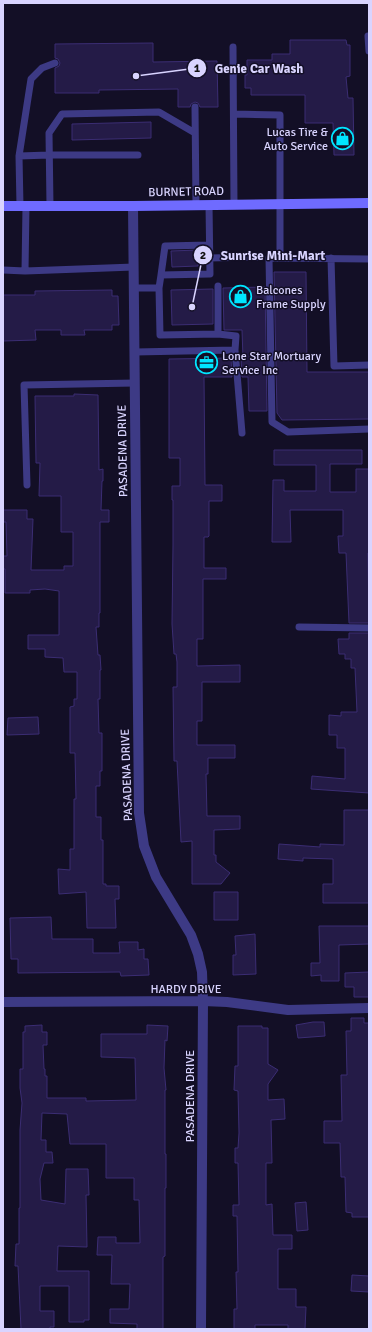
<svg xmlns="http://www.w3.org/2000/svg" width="372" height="1332" font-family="Signika,sans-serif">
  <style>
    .building { fill: #241b47; stroke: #3b2d73 }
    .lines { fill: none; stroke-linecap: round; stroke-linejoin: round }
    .service { stroke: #3d3a85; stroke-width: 7 }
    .minor { stroke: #3d3a85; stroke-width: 10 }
    .secondary { stroke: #6f6bff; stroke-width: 10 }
    .labels { text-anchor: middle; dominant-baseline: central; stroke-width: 3; stroke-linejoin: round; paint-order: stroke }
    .poi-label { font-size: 12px; fill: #d9d4ff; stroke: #130f26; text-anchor: start }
    .street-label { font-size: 12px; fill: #d9d4ff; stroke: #130f26 }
    .leader { fill: none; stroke: #d9d4ff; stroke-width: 1.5 }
    .callout-dot { fill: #d9d4ff; stroke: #130f26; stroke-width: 1.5 }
    .mark-label { font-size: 12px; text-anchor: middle; font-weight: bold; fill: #111 }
    .callout-label { font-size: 13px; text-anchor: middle; font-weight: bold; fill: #d9d4ff; stroke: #130f26; stroke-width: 3; stroke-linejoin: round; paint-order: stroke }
  </style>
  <rect width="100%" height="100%" fill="#130f26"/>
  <path class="building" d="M290,40H346L347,45H350V76L346,77L348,98H353L354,155H334L333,123H305V95H251V88H245V75H247V60H272V54H290Z
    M153,43V62L217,61L218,107H200L198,103L195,102L191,104L190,107H178V89L99,90V93H55V68L59,66L60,63L58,59L55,58V44Z
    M151,122V138L72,140V124Z
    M198,250V266L172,267L171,251Z
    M274,272H306L307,372H369V419L282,420L277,413Z
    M265,287L267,411H249L248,377H242L241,358H243L242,330H224L223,288Z
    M213,289V324L172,325L171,290Z
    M112,290V296H118L119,325H112V330H84L85,335H61V330H35L36,340L3,341V295H35V291Z
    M231,358L232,377H204L205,485H222V501H209V536L208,537H204V568H226V579H203V639H197V666L240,665V682H202V721H197V745H235V758H208V774H206L207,816H240V829L214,830V855H216V862L230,873L221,884H192V841L181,842L177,761H174L173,687H177V662L176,654H174L172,624L173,545V500H172V486H180V458H169V359Z
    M74,394L98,395L99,470L103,469V481H102L101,510H109V522H100V613H99V627H96L98,655H100L101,670H100V699H98L99,733H102V771H100V786H96V817H101V840H103V884H106V886H119V899H115L116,928H87L86,892L59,894L58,869L70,870V849H74V799H76L75,753H70V707L74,706V699H77V672H64L63,658L45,657V649H28V635H59V591L45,589L30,590V593H5V569H3V556H7L6,522H3V510H27V519H33L31,570H64V566H73V532H61V496H39L40,463H36L35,396H74Z
    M274,450H362V464H330V492H356V469H369V553H368L369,623H349L346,553H339L338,536H343V510H290L291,542H272L273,480H284V491H316V465H274Z
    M349,633H369V793L311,789L312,776L345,779V748H337V735H329V715L341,716V712H357L355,668H351V659H345V654H339L338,639H349Z
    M38,717L39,734L7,735L8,718Z
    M344,810H369V903H323V884H333V859L303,858V861L278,859L279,844L320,847V844L344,845Z
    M214,892H238V920H214Z
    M51,917L52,939H93V953H120L119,942H138V950L144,949V959H148L149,975L121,976L120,972L18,973V959H11L10,918Z
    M319,926H369V944L339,945V981H321V975L311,976V963H320Z
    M255,934L256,974L233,975V955H236L235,936Z
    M369,972V997H354V987H345V973Z
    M351,1018H364V1023H369V1217H352V1213L346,1212L345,1177H341L340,1143H324V1121H342L341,1075H347L346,1031H351Z
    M313,1022H324L325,1036L298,1038L296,1025Z
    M42,1025V1032H47V1045H43L44,1069H45V1076H47V1098H86V1101L136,1100L135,1058L101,1057V1034H147V1025L168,1026L167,1041L165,1040L164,1068L166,1090H165V1154H166V1188H165V1256L163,1257V1329H137V1324L110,1323V1309H129L130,1284H111L112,1255H97L98,1237H116V1243H140L139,1200H134V1178H106V1144H70L67,1114L42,1113L41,1140H46V1152H52L53,1163H44L40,1179L41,1200L65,1204L66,1169H88L89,1195H86L87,1247L58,1246L57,1271H89V1320H84V1322H69V1286H40V1311H54V1327H50V1329H21L18,1266H15L16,1244H19V1208H20V1130L22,1103L20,1088V1069H23V1032H25V1026Z
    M238,1026H262V1028H268V1064L278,1070L268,1084V1100L284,1099L285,1119L271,1120L272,1163H266V1205L272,1204L273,1235H292V1249H278V1289H296V1307H306L305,1329H288V1325H255V1329H234V1309H237L236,1272H238L237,1216H233V1205H239L238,1163H235V1148H238L239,1133L238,1091L234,1090L235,1066H238Z
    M306,1202L308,1230L297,1231L295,1203Z
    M352,1275L369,1276V1292L351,1291Z"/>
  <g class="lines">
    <path class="service" d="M368,36L369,51
      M233,47L234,205
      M195,107L196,205
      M234,114L280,115V258
      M19,156L49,155H138
      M20,206L19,156L31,79L42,68L55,63
      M50,206L49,133L62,114L159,112L195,133
      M209,258L259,257
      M331,258L334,366L369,365
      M369,259L269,258L272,422L288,432L369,429
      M3,270L25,271L134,267
      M25,271L26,206
      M161,275L165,246L209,245
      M134,288H159L160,335L218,334
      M159,288L161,275L210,274L209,205
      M235,350L242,433
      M135,352L235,350L236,336L218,334V286
      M27,485L24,385L135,383
      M299,627L369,628"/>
    <path class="minor" d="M133,206L139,813L144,846L156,877L191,935L198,954L202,972L203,1001L201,1329
      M3,1002L203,1001L227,1002L288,1010L369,1008"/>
    <path class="secondary" d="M3,206H133L369,203"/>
  </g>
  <defs>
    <symbol id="shop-ring" viewBox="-11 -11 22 22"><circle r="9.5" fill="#130f26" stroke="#00e5ff" stroke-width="1.5"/><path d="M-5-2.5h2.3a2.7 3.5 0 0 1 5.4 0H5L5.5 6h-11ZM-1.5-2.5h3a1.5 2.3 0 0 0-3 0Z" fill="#00e5ff"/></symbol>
    <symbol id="office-ring" viewBox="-11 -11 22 22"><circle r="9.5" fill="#130f26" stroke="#00e5ff" stroke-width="1.5"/><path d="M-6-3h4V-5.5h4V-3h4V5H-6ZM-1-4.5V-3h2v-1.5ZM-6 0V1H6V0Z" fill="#00e5ff"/></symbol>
  </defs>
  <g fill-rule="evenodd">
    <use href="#shop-ring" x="330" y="126" width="25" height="25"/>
    <use href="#shop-ring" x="228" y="284" width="25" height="25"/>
    <use href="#office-ring" x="194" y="350" width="25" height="25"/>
  </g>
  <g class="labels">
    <g class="poi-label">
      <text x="328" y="132" text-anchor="end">Lucas Tire &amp;<tspan x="328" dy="14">Auto Service</tspan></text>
      <text x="256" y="290">Balcones<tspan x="256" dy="14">Frame Supply</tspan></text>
      <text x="222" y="356">Lone Star Mortuary<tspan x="222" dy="14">Service Inc</tspan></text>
    </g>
    <g class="street-label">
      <text transform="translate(186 192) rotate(-1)">BURNET ROAD</text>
      <text transform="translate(123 451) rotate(-91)">PASADENA DRIVE</text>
      <text transform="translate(127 775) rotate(-92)">PASADENA DRIVE</text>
      <text x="186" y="989">HARDY DRIVE</text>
      <text transform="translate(190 1096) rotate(-90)">PASADENA DRIVE</text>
    </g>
  </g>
  <path class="leader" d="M136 76L197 68M192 307L203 255"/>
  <g class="callout-dot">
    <circle cx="136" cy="76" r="4"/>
    <circle cx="192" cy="307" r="4"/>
    <circle cx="197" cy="68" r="10"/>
    <circle cx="203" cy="255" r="10"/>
  </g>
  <g class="mark-label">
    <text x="197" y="72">1</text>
    <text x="203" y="259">2</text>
  </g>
  <g class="callout-label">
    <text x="259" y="73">Genie Car Wash</text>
    <text x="273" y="260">Sunrise Mini-Mart</text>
  </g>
  <rect width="372" height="1332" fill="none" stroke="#d9d4ff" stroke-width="8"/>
</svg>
